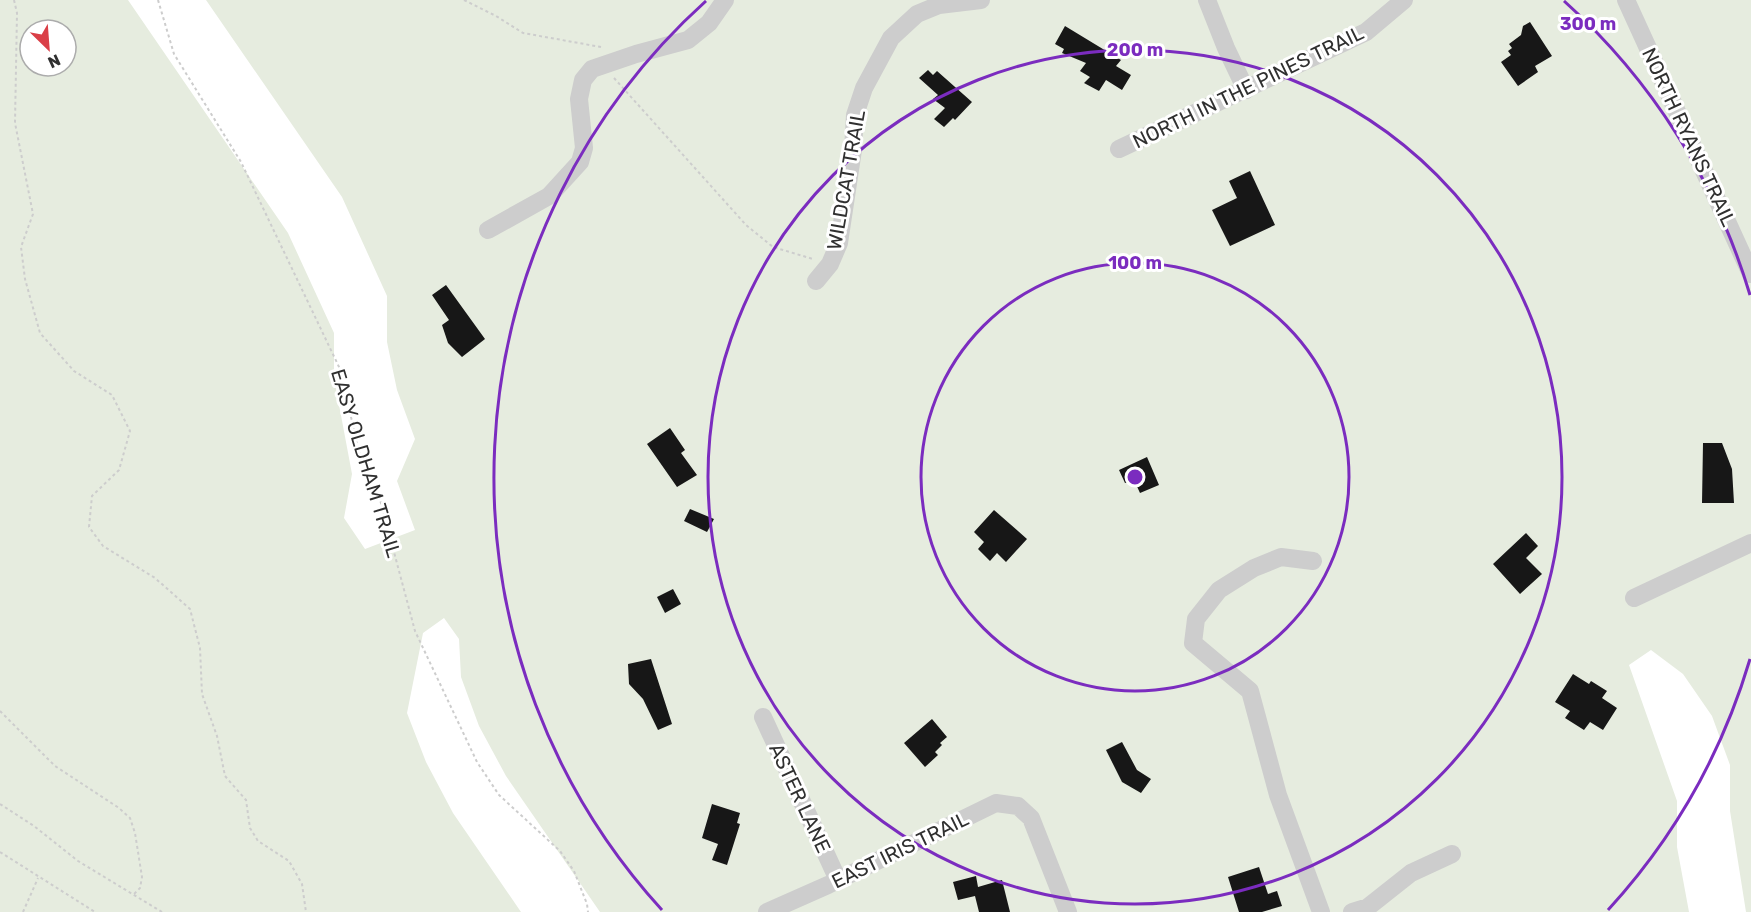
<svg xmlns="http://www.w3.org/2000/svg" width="1751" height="912" font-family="Rubik,sans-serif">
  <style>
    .green { fill: #e6ecdf; fill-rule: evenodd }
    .building { fill: #171717 }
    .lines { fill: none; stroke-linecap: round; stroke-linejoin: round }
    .path { stroke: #cdcdcd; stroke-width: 2; stroke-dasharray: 3 3; stroke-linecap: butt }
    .minor { stroke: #cdcdcd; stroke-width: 18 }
    .ring { fill: none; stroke: #7b2cbf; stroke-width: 3 }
    .labels { text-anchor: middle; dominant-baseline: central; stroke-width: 6; stroke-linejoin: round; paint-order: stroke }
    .street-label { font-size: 20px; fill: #303030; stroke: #fff }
    .centre { fill: #7b2cbf; stroke: #fff; stroke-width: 3 }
    .ring-label { font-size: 18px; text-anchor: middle; font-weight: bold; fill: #7b2cbf; stroke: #fff; stroke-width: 6; stroke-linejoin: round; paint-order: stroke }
  </style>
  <rect width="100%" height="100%" fill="#fff"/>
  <path class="green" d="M0,0H128L288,233L334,333V378L352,474L344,518L365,549L415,530L397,481L415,439L397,390L387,342V296L342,197L206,0H1751V912H1746L1730,811V765L1712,716L1683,674L1651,650L1629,665L1677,801V847L1689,912H600L506,776L479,726L461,677L459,639L444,618L423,633L407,713L426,762L453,813L521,912H0ZM30,30H66V66H30Z"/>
  <path class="building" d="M1530,22L1552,56L1535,66L1538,72L1518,86L1501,62L1511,55L1508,51L1512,48L1509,44L1521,35L1523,26Z
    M1065,26L1121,60L1116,66L1131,75L1122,90L1106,80L1099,91L1084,83L1090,77L1080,71L1086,63L1062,53L1064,49L1055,44Z
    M928,70L933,75L937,71L972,102L955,120L953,118L944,127L934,119L945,108L933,99L938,95L919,78Z
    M1250,171L1275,225L1230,246L1212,210L1237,198L1229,181Z
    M446,285L485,339L462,357L448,343L442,325L449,320L432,295Z
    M670,428L685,450L681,453L697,475L677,487L647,444Z
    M1703,443H1722L1732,469L1734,503H1702Z
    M1147,457L1159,485L1140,493L1134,480L1125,483L1119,470Z
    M690,509L714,519L707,532L684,521Z
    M994,510L1027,539L1006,562L997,553L990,561L978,549L984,542L974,532Z
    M1526,533L1538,546L1526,558L1542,574L1520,594L1493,564Z
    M673,589L681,604L665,613L657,597Z
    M651,659L672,724L658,730L643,699L629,684L628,664Z
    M1573,674L1589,684L1591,681L1607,691L1602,698L1617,708L1603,730L1590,722L1584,730L1565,718L1570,711L1555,702Z
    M932,719L947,737L940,743L942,745L935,752L938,755L925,767L904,743Z
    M1122,742L1137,770L1151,779L1141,793L1122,782L1106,750Z
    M712,804L740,813L737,823L740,824L727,865L712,860L718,844L702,838Z
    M1259,867L1268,894L1277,891L1282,906L1262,912H1239L1228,877Z
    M976,876L978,887L1002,880L1010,912H979L975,896L958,900L953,882Z"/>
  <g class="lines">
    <path class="path" d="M14,0L17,13L15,123L33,214L21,247L25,279L40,333L74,371L112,395L130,431L119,470L92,496L89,527L103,546L155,578L190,609L200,648L202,694L217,736L225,776L246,800L250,828L258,841L289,861L302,884L306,912
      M158,0L174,54L241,162L340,369L359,452L378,492L415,631L477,762L499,795L560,851L574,871L587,904L588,912
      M464,0L496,16L523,33L601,47
      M614,78L746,225L773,247L813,259
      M0,711L55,766L119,808L130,818L135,833L142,877L140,888L134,894
      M0,804L34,826L78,861L162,912
      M0,852L95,912
      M23,912L38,878"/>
    <path class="minor" d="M1207,0L1226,48L1246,90
      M1626,0L1751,274
      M1119,149L1366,32L1404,0
      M488,230L549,196L580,162L584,148L579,99L583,80L592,69L636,54L688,40L709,23L725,0
      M816,281L830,264L839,243L853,150L855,115L864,88L891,38L917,14L939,5L981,0
      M1313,561L1281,557L1254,568L1219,590L1196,619L1193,643L1250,691L1278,795L1321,912
      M1634,598L1751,543
      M763,717L838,880
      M767,912L828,885L996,803L1018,806L1031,818L1068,912
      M1352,912L1368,907L1411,873L1452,854"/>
  </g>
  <g class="ring">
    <circle cx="1135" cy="477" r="214"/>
    <circle cx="1135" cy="477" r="427"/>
    <path d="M1750 659A641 641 0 0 1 1608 910M662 910A641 641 0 0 1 706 1M1564 1A641 641 0 0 1 1750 295"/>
  </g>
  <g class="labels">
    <g class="street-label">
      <text transform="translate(1248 87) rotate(-26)">NORTH IN THE PINES TRAIL</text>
      <text transform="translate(1689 137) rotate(65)">NORTH RYANS TRAIL</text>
      <text transform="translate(846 180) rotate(-80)">WILDCAT TRAIL</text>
      <text transform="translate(366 463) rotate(73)">EASY OLDHAM TRAIL</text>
      <text transform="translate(800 798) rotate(65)">ASTER LANE</text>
      <text transform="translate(900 850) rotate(-26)">EAST IRIS TRAIL</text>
    </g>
  </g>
  <circle cx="1135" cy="477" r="9" class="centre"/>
  <g class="ring-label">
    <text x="1588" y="30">300 m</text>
    <text x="1135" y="56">200 m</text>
    <text x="1135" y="269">100 m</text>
  </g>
  <g transform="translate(48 48) rotate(155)"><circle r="28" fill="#ffffff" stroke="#acacac" stroke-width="1.5"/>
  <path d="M0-4.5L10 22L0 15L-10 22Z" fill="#da3f47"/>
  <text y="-9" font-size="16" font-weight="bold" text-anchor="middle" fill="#303030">N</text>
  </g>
</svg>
